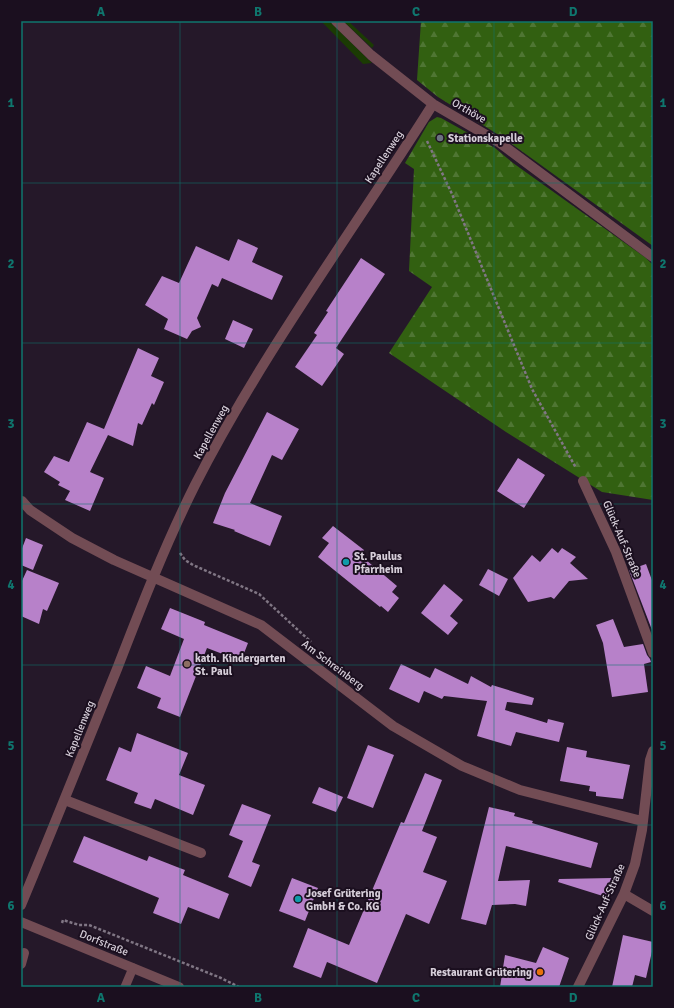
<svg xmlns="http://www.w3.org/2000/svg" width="674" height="1008" font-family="Signika,sans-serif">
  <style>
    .green { fill: #1b3b03 }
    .forest { fill: url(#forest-firs) }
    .building { fill: #b781c9 }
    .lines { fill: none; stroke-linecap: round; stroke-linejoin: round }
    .path { stroke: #807684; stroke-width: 2.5; stroke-dasharray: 3 2; stroke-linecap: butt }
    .service { stroke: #724c54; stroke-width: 9 }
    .minor { stroke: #724c54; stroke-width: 10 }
    .tertiary { stroke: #724c54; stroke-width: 10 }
    .grid { fill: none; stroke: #0f766e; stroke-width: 1; stroke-opacity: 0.55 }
    .worship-dot { fill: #6b7280; stroke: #1b0f1f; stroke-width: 1.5 }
    .culture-dot { fill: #0f9aa8; stroke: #1b0f1f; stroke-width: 1.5 }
    .education-dot { fill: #8d6e63; stroke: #1b0f1f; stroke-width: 1.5 }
    .food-dot { fill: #e8710a; stroke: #1b0f1f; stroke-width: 1.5 }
    .labels { text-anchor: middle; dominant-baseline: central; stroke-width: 4; stroke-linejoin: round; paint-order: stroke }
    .street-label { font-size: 11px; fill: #d6ced9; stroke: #1b0f1f }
    .poi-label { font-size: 11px; font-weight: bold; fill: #d6ced9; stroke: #1b0f1f; text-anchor: start }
    .neatline { fill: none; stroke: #0f766e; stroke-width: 1.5 }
    .grid-label { font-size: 13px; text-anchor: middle; font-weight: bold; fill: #0f766e }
  </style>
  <defs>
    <pattern id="forest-firs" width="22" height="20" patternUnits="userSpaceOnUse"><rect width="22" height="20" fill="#326011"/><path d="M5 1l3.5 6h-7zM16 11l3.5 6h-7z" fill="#4f7633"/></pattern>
  </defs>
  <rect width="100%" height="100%" fill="#251829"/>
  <path class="green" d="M321,21H329L372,63L363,64Z
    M343,21H348L374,45L372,48Z"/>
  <path class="forest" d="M421,21H653V246L502,137L438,97L417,80Z
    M437,117L441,118L495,148L513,163L646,258L653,265V500L602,492L506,432L389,353L432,287L409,271L414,169L405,163L429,122Z"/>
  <path class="building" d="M238,239L258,248L252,262L283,276L272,300L222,278L218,287L212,284L197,318L201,327L192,331L187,339L164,329L168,319L145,305L162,276L179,283L196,246L229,261Z
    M361,258L385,274L336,348L344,354L322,386L295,367L317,335L314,333L328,312L326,311Z
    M233,320L253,329L244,348L225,339Z
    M138,348L159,358L151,376L164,382L154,405L152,403L142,425L138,423L133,446L108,435L90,472L104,478L90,511L65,500L70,491L58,485L60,482L44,472L54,456L69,462L87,422L104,429Z
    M267,412L299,429L282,460L272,455L250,503L282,516L270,546L234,531L235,530L213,523L225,493Z
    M518,458L545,475L524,508L497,491Z
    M333,526L364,550L360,555L397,586L392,592L399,598L388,612L381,606L380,607L318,557L329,543L322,538Z
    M26,538L43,545L33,570L21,565V551Z
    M552,548L558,553L562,548L576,557L570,563L588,579L569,581L554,599L551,597L528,602L513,578L532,555L540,562Z
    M646,564L653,583L652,630L629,570Z
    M488,569L508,579L499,596L479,585Z
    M27,570L59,583L47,611L43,609L39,624L21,616V583Z
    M444,584L463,600L450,616L458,623L448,635L421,613Z
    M170,608L205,622L204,625L248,643L241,661L207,648L180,717L157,708L161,698L137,688L146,666L170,676L184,639L161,629Z
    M613,619L624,647L643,644L647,655L650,659L651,662L644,664L648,692L612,697L603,643L596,625Z
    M401,664L430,678L435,668L468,684L471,676L491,687L492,685L534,698L532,705L507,702L505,710L547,723L548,719L564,723L559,742L516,732L511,746L477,736L487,701L444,696L442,699L424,691L419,703L389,689Z
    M137,733L188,753L179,775L205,785L193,815L155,799L151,809L134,803L138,793L106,780L119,747L131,752Z
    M368,745L394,755L373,808L347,798Z
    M567,747L587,751L586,757L630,765L623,799L596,796V792L589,791L590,786L560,781Z
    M425,773L442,780L422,831L437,837L423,872L447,881L429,924L406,914L377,983L327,962L321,978L293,967L308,928L349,945L401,822L404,823Z
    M319,787L343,797L336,812L312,803Z
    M242,804L271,815L252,862L260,865L251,887L228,877L243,841L229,835Z
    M489,807L515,813L514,816L533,821L532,823L598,843L591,868L506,846L498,881L530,880L526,906L515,904L492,905L486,925L461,919Z
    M84,836L147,861L149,856L177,867L185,870L183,875L229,894L219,919L188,907L181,924L153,913L159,898L73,862Z
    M292,878L318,888L305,921L279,911Z
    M612,878L606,897L558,882L559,879Z
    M623,935L653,942V947L646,978L635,975L632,987H612Z
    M543,947L569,958L559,987H500L505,955L536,963Z"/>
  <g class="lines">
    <path class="path" d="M427,141L452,194L532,389L576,468
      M180,553L185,560L193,565L259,594L311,642
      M62,923L63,920L79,925H89L221,978L239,987"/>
    <path class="service" d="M125,987L133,968"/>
    <path class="minor" d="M336,21L371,55L433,104L500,143L653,257
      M583,481L616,552L653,653
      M22,501L30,510L72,538L114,560L261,625L393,726L462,766L520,790L642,821
      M65,800L201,853
      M624,894L653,911
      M21,905C54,826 85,748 117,669C141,607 165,545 195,485C263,352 353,231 433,104
      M21,964L24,953
      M578,987L624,894L635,864L642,830L650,760L653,751"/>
    <path class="tertiary" d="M21,922L179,987"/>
  </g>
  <path class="grid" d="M180,21V987M337,21V987M494,21V987M21,183H653M21,343H653M21,504H653M21,665H653M21,825H653"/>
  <circle class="worship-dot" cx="440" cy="138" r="4"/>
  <g class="culture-dot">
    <circle cx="346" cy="562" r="4"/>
    <circle cx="298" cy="899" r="4"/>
  </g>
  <circle class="education-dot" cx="187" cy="664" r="4"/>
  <circle class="food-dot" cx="540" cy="972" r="4"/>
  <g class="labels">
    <g class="street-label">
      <text transform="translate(469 111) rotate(30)">Orthöve</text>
      <text transform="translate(384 157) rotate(-57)">Kapellenweg</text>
      <text transform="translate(211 432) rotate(-61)">Kapellenweg</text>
      <text transform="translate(622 539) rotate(67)">Glück-Auf-Straße</text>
      <text transform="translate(333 665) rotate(37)">Am Schreinberg</text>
      <text transform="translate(80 729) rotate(-68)">Kapellenweg</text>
      <text transform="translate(605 902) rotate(-66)">Glück-Auf-Straße</text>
      <text transform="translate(104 943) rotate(22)">Dorfstraße</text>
    </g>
    <g class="poi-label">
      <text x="448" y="138">Stationskapelle</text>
      <text x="354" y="556">St. Paulus<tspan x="354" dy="13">Pfarrheim</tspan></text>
      <text x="195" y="658">kath. Kindergarten<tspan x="195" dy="13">St. Paul</tspan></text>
      <text x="306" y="893">Josef Grütering<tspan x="306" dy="13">GmbH &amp; Co. KG</tspan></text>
      <text x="532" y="972" text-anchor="end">Restaurant Grütering</text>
    </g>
  </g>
  <rect width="674" height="1008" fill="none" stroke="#1b0f1f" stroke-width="44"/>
  <rect x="22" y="22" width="630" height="964" class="neatline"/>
  <g class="grid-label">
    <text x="101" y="16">A</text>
    <text x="258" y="16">B</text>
    <text x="416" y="16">C</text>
    <text x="573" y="16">D</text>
    <text x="11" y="107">1</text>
    <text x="663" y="107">1</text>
    <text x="11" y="268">2</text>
    <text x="663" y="268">2</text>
    <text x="11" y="428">3</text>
    <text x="663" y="428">3</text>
    <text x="11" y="589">4</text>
    <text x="663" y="589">4</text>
    <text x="11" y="750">5</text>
    <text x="663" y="750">5</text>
    <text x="11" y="910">6</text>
    <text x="663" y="910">6</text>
    <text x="101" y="1002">A</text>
    <text x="258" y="1002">B</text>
    <text x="416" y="1002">C</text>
    <text x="573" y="1002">D</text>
  </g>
</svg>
